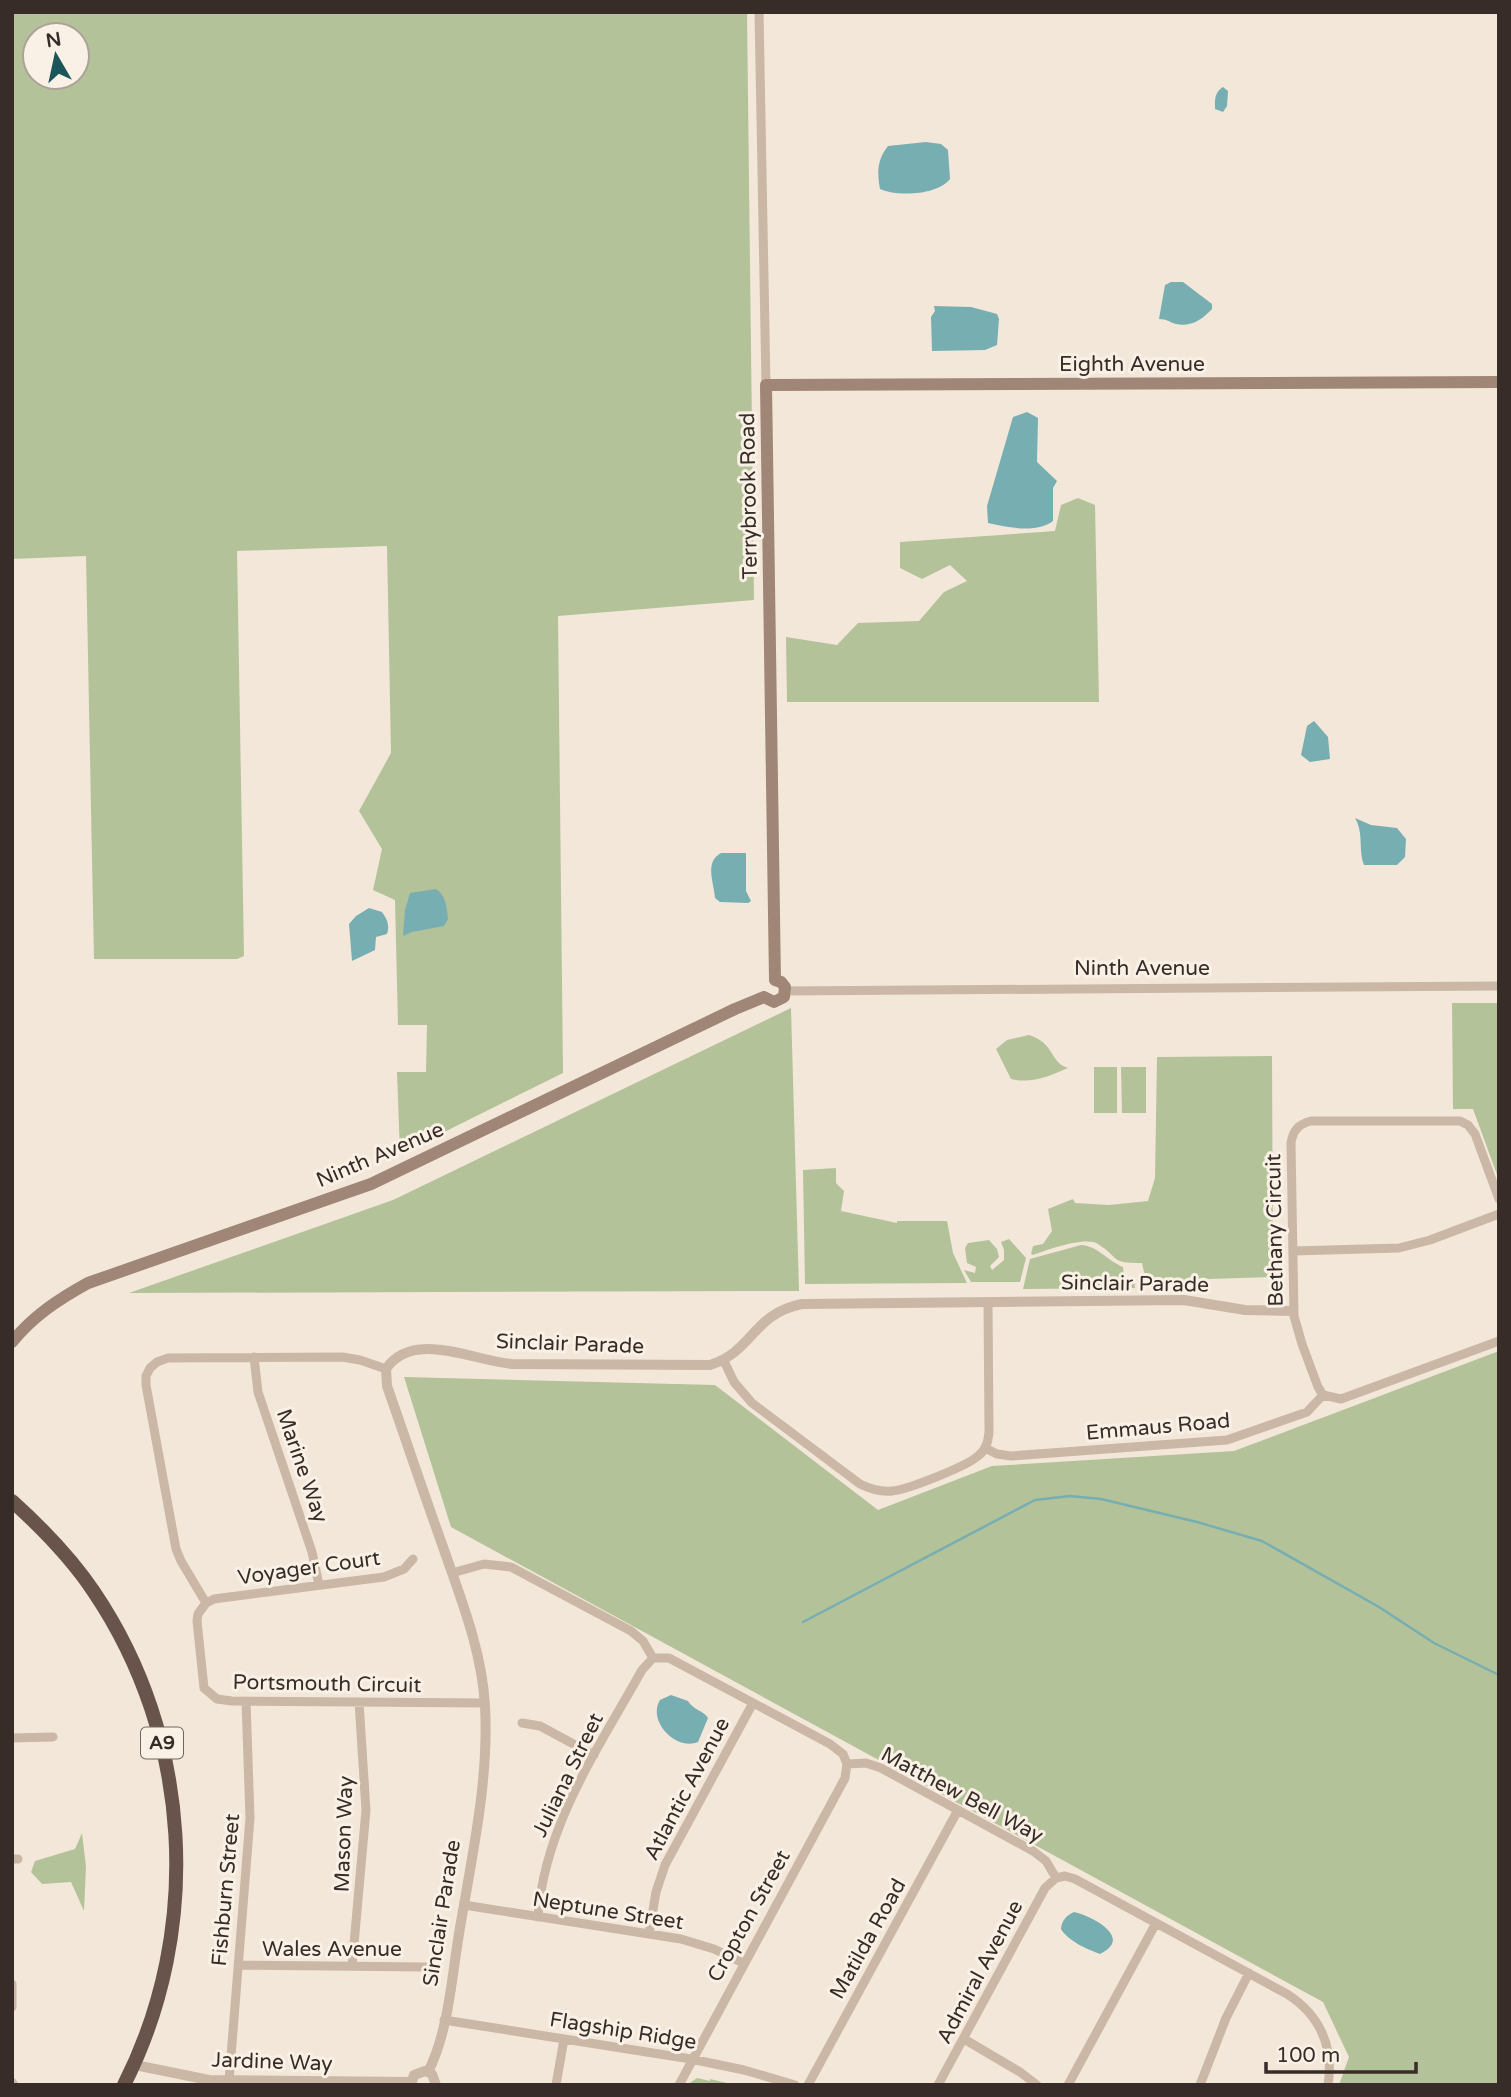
<svg xmlns="http://www.w3.org/2000/svg" width="1511" height="2097" font-family="'Varela Round',sans-serif">
  <style>
    .green { fill: #b4c299; fill-rule: evenodd }
    .water { fill: #77aeb1 }
    .lines { fill: none; stroke-linecap: round; stroke-linejoin: round }
    .stream { stroke: #77aeb1; stroke-width: 2.5 }
    .minor { stroke: #cbb7a5; stroke-width: 9 }
    .tertiary { stroke: #cbb7a5; stroke-width: 10 }
    .secondary { stroke: #9f8676; stroke-width: 12 }
    .trunk { stroke: #68544a; stroke-width: 14 }
    .labels { text-anchor: middle; dominant-baseline: central; stroke-width: 6; stroke-linejoin: round; paint-order: stroke }
    .shield { fill: #faf1e6; stroke: #726760; stroke-width: 2 }
    .shield-label { font-size: 19px; font-weight: bold; fill: #372c27 }
    .street-label { font-size: 21px; fill: #372c27; stroke: #faf1e6 }
  </style>
  <rect width="100%" height="100%" fill="#f3e7da"/>
  <path class="green" d="M12,12H747L754,600L558,616L563,1073L400,1154L397,1072H426L427,1025H398L395,900L373,890L382,849L359,811L391,753L387,546L237,551L244,956L237,959H94L86,556L12,559ZM35,35H77V77H35Z
    M1078,498L1095,505L1099,702H787L786,637L837,645L858,623L919,621L944,592L967,581L950,565L922,579L900,568V542L1055,531L1061,505Z
    M1452,1003H1499V1180L1473,1109H1453Z
    M791,1008L799,1291L129,1293L393,1200Z
    M1029,1035C1056,1044 1049,1062 1068,1068C1050,1076 1031,1084 1011,1079L996,1049L1007,1040Z
    M1272,1056L1273,1277L1146,1281L1142,1263C1109,1263 1121,1259 1098,1244C1085,1236 1047,1250 1033,1255L1031,1254L1033,1246L1043,1244L1052,1231L1048,1209L1073,1199L1075,1203L1109,1205L1148,1201L1155,1178L1157,1057Z
    M1094,1067H1117V1113H1094Z
    M1121,1067H1146V1113H1122Z
    M836,1168V1183L844,1191L841,1211L897,1223V1221H947L953,1253L967,1283L805,1284L803,1170Z
    M1009,1239L1026,1258L1020,1282H971L964,1270L975,1273L976,1267L967,1263L965,1248L968,1243L989,1240L997,1249L999,1257L990,1266L992,1270L1004,1260V1250L1001,1242Z
    M1081,1245C1098,1246 1108,1261 1123,1267L1124,1279H1134L1135,1288L1023,1289L1030,1259Z
    M1499,1351V2085H1339L1349,2057L1323,2002L451,1527L404,1377L715,1385L878,1510L992,1466L1234,1451Z
    M82,1833L86,1867L84,1911L71,1882L42,1884L31,1872L35,1861L75,1849Z
    M697,2078L710,2081V2079L736,2085H687Z"/>
  <path class="water" d="M1223,87L1228,91L1227,106L1223,112L1215,109C1215,100 1214,93 1223,87Z
    M926,142L941,144L948,150L950,179C938,195 898,197 880,189C877,172 877,160 888,146Z
    M1171,282H1183L1212,304V309C1202,320 1191,327 1176,324C1169,322 1167,319 1159,319L1165,285Z
    M934,306L971,307L997,314L999,319L997,345L985,350L932,351L931,317L935,311Z
    M1027,412L1038,418L1037,462L1057,481L1053,488V521C1036,534 1008,527 988,523L987,506L1013,417Z
    M1314,721L1328,737L1330,759L1310,762L1301,755L1307,726Z
    M1355,818L1371,825L1397,828L1406,839L1405,857L1397,865H1364C1358,849 1364,833 1355,818Z
    M721,853H746V891L751,901L748,903L720,902L715,898C714,883 704,862 721,853Z
    M436,889C446,895 447,908 448,919L444,926L412,932L403,936L405,910L410,893Z
    M369,908L382,912C387,919 390,925 387,934L376,937L375,950L352,961L349,924L356,916Z
    M671,1695L688,1701C693,1710 703,1710 708,1718L698,1742C676,1751 647,1721 660,1700Z
    M1074,1912C1092,1916 1134,1938 1100,1954C1087,1949 1068,1941 1061,1929C1062,1920 1066,1916 1074,1912Z"/>
  <g class="lines">
    <path class="stream" d="M803,1622L1035,1500L1070,1496L1101,1499L1197,1522L1262,1541L1379,1607L1434,1643L1499,1675"/>
    <path class="minor" d="M759,12L766,385
      M786,991L1499,986
      M1499,1199L1475,1134L1468,1125L1460,1121H1311C1299,1124 1293,1130 1291,1143L1294,1316L1302,1344L1318,1387L1323,1395L1341,1399L1499,1341
      M1293,1251L1399,1248L1430,1240L1499,1214
      M254,1357L258,1392L312,1552L319,1585
      M724,1361L734,1382L752,1403L860,1484C870,1489 880,1492 892,1491C907,1490 967,1466 978,1456C986,1450 988,1442 989,1432L988,1302
      M386,1369L360,1360L342,1357L168,1358L157,1362L150,1368L146,1376V1385L176,1549L181,1561L206,1603L198,1614L197,1621L204,1688L217,1699L232,1701L485,1703
      M985,1448L997,1454L1011,1456L1227,1440L1307,1412L1323,1395
      M452,1573L484,1564L511,1567L631,1631L643,1641L653,1658H669L830,1744L843,1754L847,1764L866,1763L881,1768L1033,1851L1046,1861L1056,1878L1065,1876L1075,1879L1287,1994C1320,2015 1334,2047 1328,2085
      M206,1603L214,1599L384,1577L404,1569L413,1559
      M522,1723L540,1726L594,1755
      M12,1738L53,1737
      M12,1859H18
      M464,1905L681,1939L714,1949L743,1963
      M538,1917C544,1826 599,1747 642,1670L653,1658
      M649,1934L656,1892L665,1865L753,1703
      M238,1965L425,1967
      M352,1966L366,1810L359,1702
      M12,1984V2007
      M444,2020L691,2059L744,2070L795,2085
      M964,2039L1020,2072L1037,2085
      M229,2081L250,1818L246,1701
      M12,2082L14,2085
      M556,2085L564,2039
      M679,2085L845,1778L847,1764
      M808,2085L958,1810
      M938,2085L1045,1888L1056,1878
      M1068,2085L1156,1923
      M1200,2085L1226,2018L1249,1973"/>
    <path class="tertiary" d="M135,2065L209,2080L411,2082
      M428,2072C450,2029 452,1970 461,1922C473,1851 489,1778 485,1706C482,1651 461,1599 443,1547C424,1494 406,1440 387,1386L386,1369C413,1329 474,1361 512,1364L710,1365C754,1351 752,1314 802,1304L1184,1300L1245,1310L1293,1311
      M411,2085L414,2075L425,2071L432,2074L436,2085"/>
    <path class="secondary" d="M775,980L766,385L1499,382
      M764,997L774,1002L784,997L785,987L781,982L775,980
      M12,1342C33,1316 59,1299 88,1283L371,1184L735,1009L764,997"/>
    <path class="trunk" d="M12,1501C42,1528 72,1559 94,1592C192,1737 203,1929 124,2085"/>
  </g>
  <g class="labels">
    <rect class="shield" x="141" y="1727.5" width="42" height="31" rx="5"/>
    <g class="shield-label">
      <text x="162" y="1743">A9</text>
    </g>
    <g class="street-label">
      <text x="1132" y="364">Eighth Avenue</text>
      <text transform="translate(749 496) rotate(-91)">Terrybrook Road</text>
      <text x="1142" y="968">Ninth Avenue</text>
      <text transform="translate(380 1155) rotate(-23)">Ninth Avenue</text>
      <text transform="translate(1275 1230) rotate(-91)">Bethany Circuit</text>
      <text transform="translate(1135 1284) rotate(1)">Sinclair Parade</text>
      <text transform="translate(570 1344) rotate(2)">Sinclair Parade</text>
      <text transform="translate(1158 1427) rotate(-5)">Emmaus Road</text>
      <text transform="translate(302 1466) rotate(71)">Marine Way</text>
      <text transform="translate(309 1568) rotate(-8)">Voyager Court</text>
      <text transform="translate(327 1684) rotate(1)">Portsmouth Circuit</text>
      <text transform="translate(568 1775) rotate(-64)">Juliana Street</text>
      <text transform="translate(687 1789) rotate(-62)">Atlantic Avenue</text>
      <text transform="translate(962 1795) rotate(28)">Matthew Bell Way</text>
      <text transform="translate(344 1834) rotate(-88)">Mason Way</text>
      <text transform="translate(226 1890) rotate(-85)">Fishburn Street</text>
      <text transform="translate(608 1911) rotate(9)">Neptune Street</text>
      <text transform="translate(442 1913) rotate(-81)">Sinclair Parade</text>
      <text transform="translate(749 1916) rotate(-61)">Cropton Street</text>
      <text transform="translate(868 1939) rotate(-61)">Matilda Road</text>
      <text x="332" y="1949">Wales Avenue</text>
      <text transform="translate(980 1972) rotate(-62)">Admiral Avenue</text>
      <text transform="translate(623 2031) rotate(9)">Flagship Ridge</text>
      <text transform="translate(272 2062) rotate(2)">Jardine Way</text>
    </g>
  </g>
  <rect width="1511" height="2097" fill="none" stroke="#372c27" stroke-width="28"/>
  <g transform="translate(56 56) rotate(351)"><circle r="33" fill="#faf1e6" stroke="#aca29a" stroke-width="2"/>
  <path d="M0-5L12 26L0 18L-12 26Z" fill="#1a555a"/>
  <text y="-10" font-size="19" font-weight="bold" text-anchor="middle" fill="#372c27">N</text>
  </g>
  <path d="M1266 2062v10h150v-10" fill="none" stroke="#372c27" stroke-width="3.5"/>
  <text x="1276" y="2062" font-size="21" fill="#372c27" stroke="#faf1e6" stroke-width="5" paint-order="stroke">100 m</text>
</svg>
